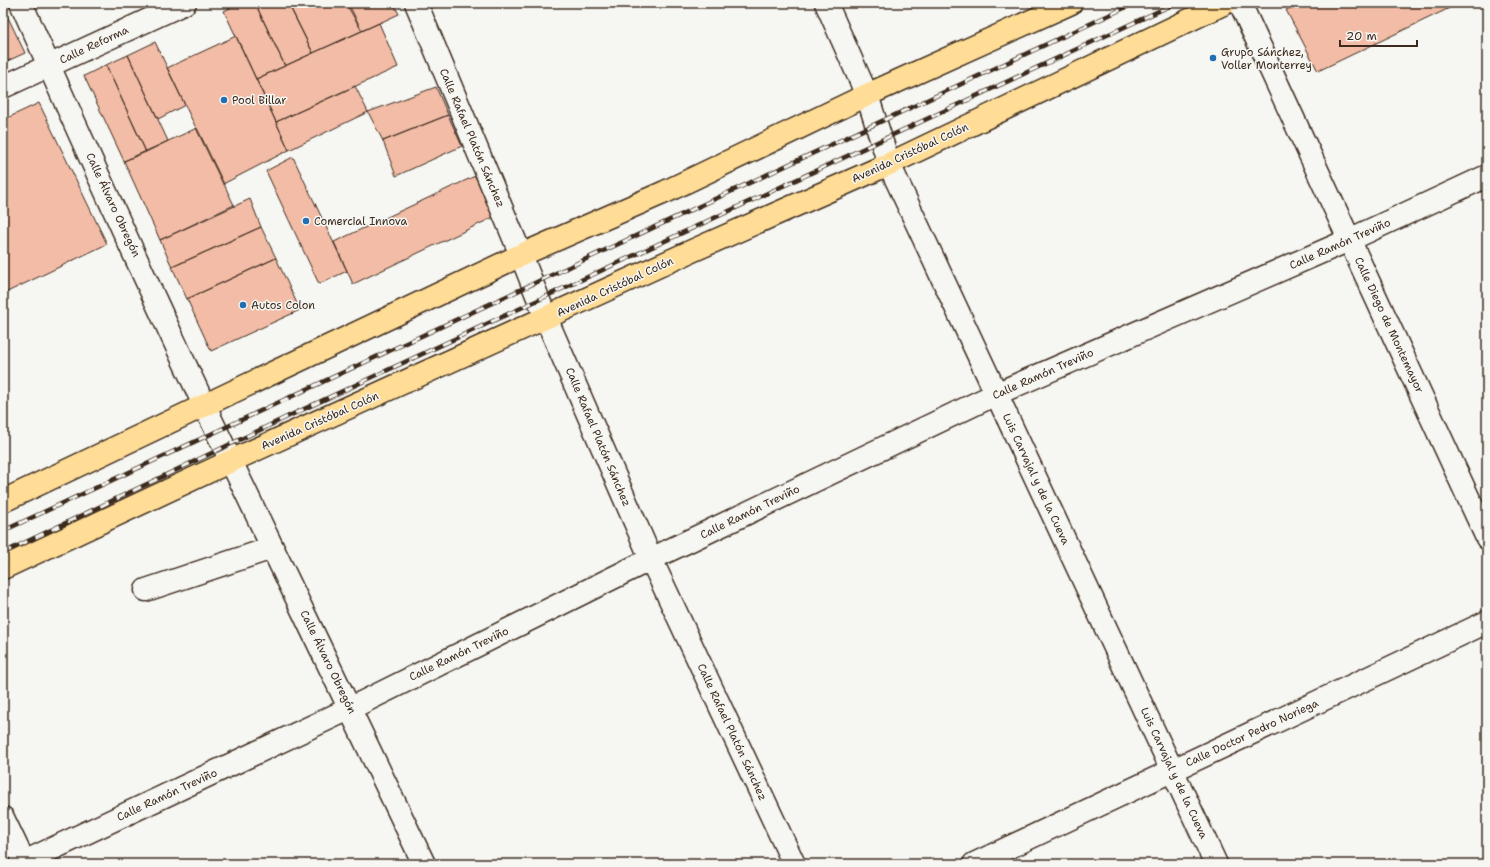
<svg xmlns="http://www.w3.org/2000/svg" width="1490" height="867" font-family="'Shantell Sans',sans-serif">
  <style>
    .building { fill: #f2bca6; stroke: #3b2a1e }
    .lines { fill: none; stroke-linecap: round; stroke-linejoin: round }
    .minor-casing { stroke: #3b2a1e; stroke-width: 25 }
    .major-casing { stroke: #3b2a1e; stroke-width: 25 }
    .minor { stroke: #f6f6f2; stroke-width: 22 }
    .major { stroke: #ffdd96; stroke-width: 22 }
    .rail-casing { stroke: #3b2a1e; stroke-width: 4.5 }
    .rail { stroke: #f6f6f2; stroke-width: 3; stroke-dasharray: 9; stroke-linecap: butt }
    .poi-dot { fill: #1f6fb2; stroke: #f6f6f2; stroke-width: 1.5 }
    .labels { text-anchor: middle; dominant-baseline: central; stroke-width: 3; stroke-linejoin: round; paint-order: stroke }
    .street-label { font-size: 11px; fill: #3b2a1e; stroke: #f6f6f2 }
    .poi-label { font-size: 11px; fill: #3b2a1e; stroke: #f6f6f2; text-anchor: start }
  </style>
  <rect width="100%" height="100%" fill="#f6f6f2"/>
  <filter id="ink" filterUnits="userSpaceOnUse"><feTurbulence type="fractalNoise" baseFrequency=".025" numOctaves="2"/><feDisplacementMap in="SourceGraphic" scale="8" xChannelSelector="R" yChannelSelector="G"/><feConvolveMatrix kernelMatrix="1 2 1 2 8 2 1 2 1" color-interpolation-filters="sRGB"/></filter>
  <g filter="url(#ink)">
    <path class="building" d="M240,3H255L285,66L256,79L224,11Z
      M255,3H288L313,53L285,66Z
      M288,3H348L362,31L313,53Z
      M357,3H393L399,14L362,31L348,7Z
      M1301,3H1460L1318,71L1286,10Z
      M3,7L25,53L3,63Z
      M379,23L398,67L276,122L256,79Z
      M236,36L289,150L223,184L167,68Z
      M155,42L185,105L158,119L128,55Z
      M128,55L168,141L146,152L106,65Z
      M106,65L146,152L124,161L84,76Z
      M355,86L368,112L289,150L276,122Z
      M436,87L448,115L383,141L368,112Z
      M39,103L107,244L3,294V120Z
      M448,115L462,146L396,176L383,141Z
      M197,128L234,205L160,240L124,161Z
      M293,157L347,271L319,284L266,171Z
      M475,176L494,217L353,284L334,242Z
      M250,199L261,227L172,267L160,240Z
      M261,227L276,258L187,299L172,267Z
      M276,258L300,310L211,351L187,299Z"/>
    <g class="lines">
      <defs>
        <path id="minor" d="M21,3C81,138 142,273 205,407C277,560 352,711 424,864
          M416,3L521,255L546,318L651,559L794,864
          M826,3L867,95L889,164L1216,864
          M1240,3L1487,538
          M3,87L185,3
          M146,590L272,548
          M3,818L25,864
          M20,864L351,708L651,559L996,394L1349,240L1487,176
          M974,864L1487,622"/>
        <path id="major" d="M3,501L521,255L665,192L867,95L1071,3
          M3,568L231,461L694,250L889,164L1225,3"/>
      </defs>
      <use href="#minor" class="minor-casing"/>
      <use href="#major" class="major-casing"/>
      <use href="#minor" class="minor"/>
      <use href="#major" class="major"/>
      <defs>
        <path id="rail" d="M3,531L1135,3
          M3,553L289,416L1176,3"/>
      </defs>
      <use href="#rail" class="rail-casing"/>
      <use href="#rail" class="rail"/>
    </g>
  </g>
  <g class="poi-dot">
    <circle cx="1213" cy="58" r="4"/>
    <circle cx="224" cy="100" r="4"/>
    <circle cx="306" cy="221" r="4"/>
    <circle cx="243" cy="305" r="4"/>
  </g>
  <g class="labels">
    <g class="street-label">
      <text transform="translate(94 45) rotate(-25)">Calle Reforma</text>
      <text transform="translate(472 138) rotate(67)">Calle Rafael Platón Sánchez</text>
      <text transform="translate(910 153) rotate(-25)">Avenida Cristóbal Colón</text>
      <text transform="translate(113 205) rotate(65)">Calle Álvaro Obregón</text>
      <text transform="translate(1340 244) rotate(-24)">Calle Ramón Treviño</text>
      <text transform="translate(615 287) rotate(-25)">Avenida Cristóbal Colón</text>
      <text transform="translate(1389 325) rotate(65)">Calle Diego de Montemayor</text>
      <text transform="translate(1043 374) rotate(-24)">Calle Ramón Treviño</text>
      <text transform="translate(320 421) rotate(-24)">Avenida Cristóbal Colón</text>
      <text transform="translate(598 437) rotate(67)">Calle Rafael Platón Sánchez</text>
      <text transform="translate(1036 479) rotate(65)">Luis Carvajal y de la Cueva</text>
      <text transform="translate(750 512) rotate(-26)">Calle Ramón Treviño</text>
      <text transform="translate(459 654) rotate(-26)">Calle Ramón Treviño</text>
      <text transform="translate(328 662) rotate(64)">Calle Álvaro Obregón</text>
      <text transform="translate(732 732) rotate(65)">Calle Rafael Platón Sánchez</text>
      <text transform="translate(1252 733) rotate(-25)">Calle Doctor Pedro Noriega</text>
      <text transform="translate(1174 773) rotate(65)">Luis Carvajal y de la Cueva</text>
      <text transform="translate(167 795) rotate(-25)">Calle Ramón Treviño</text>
    </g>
    <g class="poi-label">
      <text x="1221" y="52">Grupo Sánchez,<tspan x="1221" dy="13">Voller Monterrey</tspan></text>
      <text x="232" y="100">Pool Billar</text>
      <text x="314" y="221">Comercial Innova</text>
      <text x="251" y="305">Autos Colon</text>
    </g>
  </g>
  <rect width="1490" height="867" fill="none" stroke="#f6f6f2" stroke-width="16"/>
  <rect x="8" y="8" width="1474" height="851" fill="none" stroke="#3b2a1e" stroke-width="1.5" filter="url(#ink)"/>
  <path d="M1340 40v6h77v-6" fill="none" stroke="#3b2a1e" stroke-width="2"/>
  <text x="1346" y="40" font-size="12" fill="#3b2a1e" stroke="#f6f6f2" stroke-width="3" paint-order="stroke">20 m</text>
</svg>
